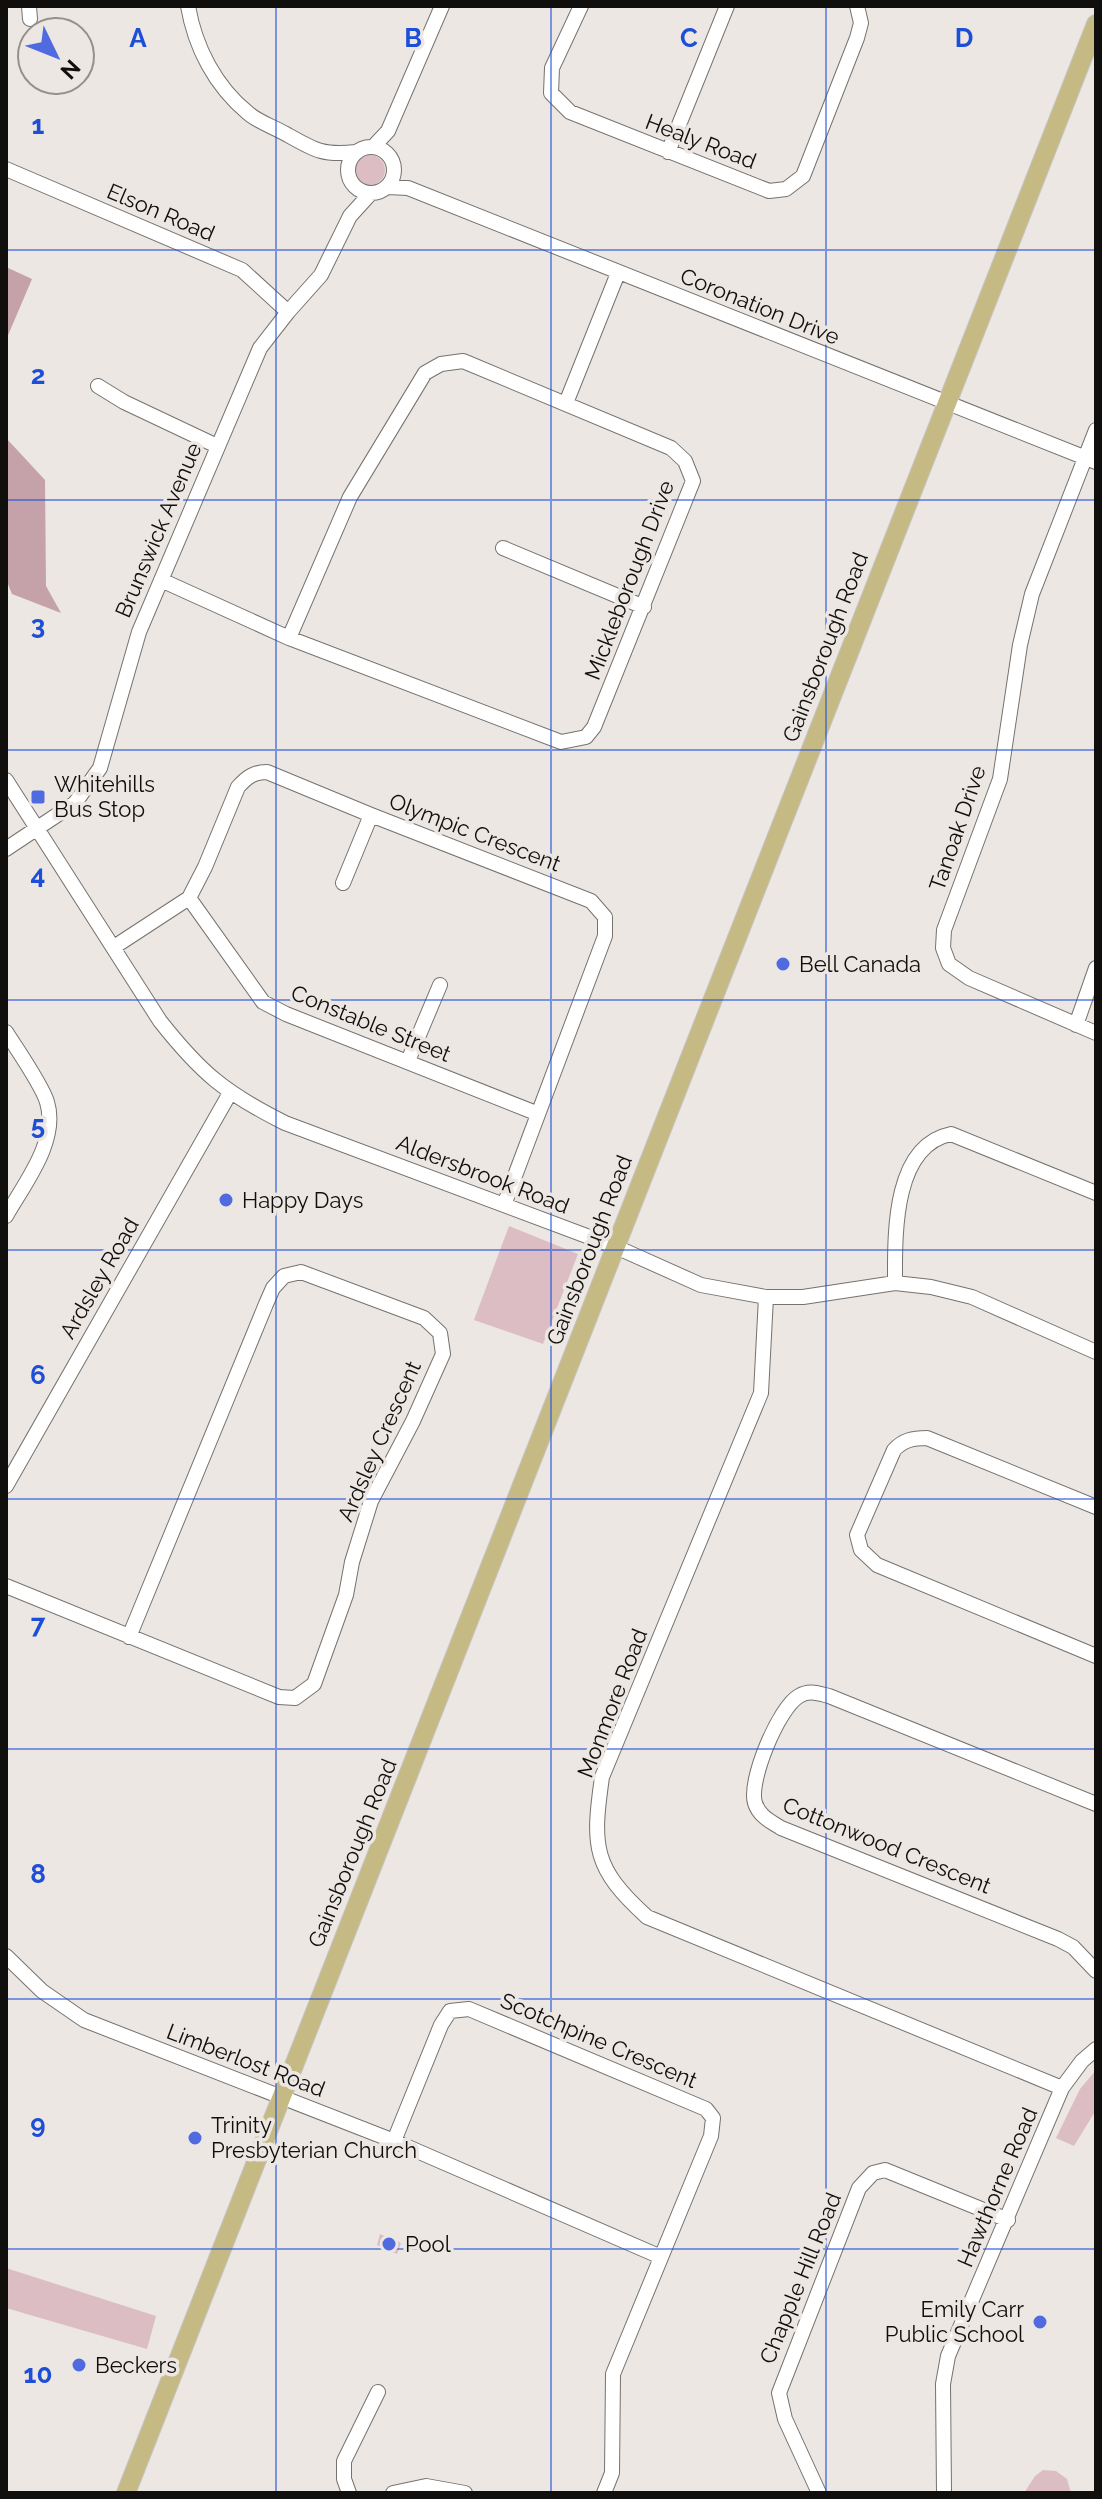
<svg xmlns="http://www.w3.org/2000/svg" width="1102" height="2499" font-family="Raleway,sans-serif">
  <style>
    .green { fill: #dcbdc3 }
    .forest { fill: #c5a1a9 }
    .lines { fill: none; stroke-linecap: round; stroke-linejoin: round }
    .minor-casing { stroke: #76726e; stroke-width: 16 }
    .major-casing { stroke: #c6c5c5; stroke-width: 20 }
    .minor { stroke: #fff; stroke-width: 14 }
    .major { stroke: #c5ba84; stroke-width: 18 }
    .grid { fill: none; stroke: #1d4ed8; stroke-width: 2; stroke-opacity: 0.55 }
    .poi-dot { fill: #506adf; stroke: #ece7e3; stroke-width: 3 }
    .labels { text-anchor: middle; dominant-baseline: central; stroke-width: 7; stroke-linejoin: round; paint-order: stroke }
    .street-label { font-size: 22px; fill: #100f0d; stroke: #ece7e3 }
    .poi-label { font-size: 22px; fill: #100f0d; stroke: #ece7e3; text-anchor: start }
    .grid-label { font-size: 26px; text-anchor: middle; font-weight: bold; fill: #1d4ed8; stroke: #ece7e3; stroke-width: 7; stroke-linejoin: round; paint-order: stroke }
  </style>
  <rect width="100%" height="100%" fill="#ece7e3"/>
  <path class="green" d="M355 170a15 15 0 1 1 30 0a15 15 0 1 1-30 0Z
    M509,1226L578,1254L543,1344L474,1320Z
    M1096,2070V2110L1074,2146L1056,2138L1080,2089Z
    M380,2234L401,2243L397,2254L377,2245Z
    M6,2268L156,2316L147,2349L6,2308Z
    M1043,2470L1056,2471L1067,2479L1071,2493H1024L1035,2476Z"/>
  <path class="forest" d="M6,267L32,279L6,340Z
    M6,438L45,480L46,586L61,613L12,594L6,579Z"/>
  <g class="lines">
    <defs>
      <path id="minor" d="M29,6L30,19
        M188,6C195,47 215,86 248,113C258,122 274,127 286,134C314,150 323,156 356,152
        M581,6L552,68L551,93L570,112L769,191L786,189L803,176L857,38L861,23L857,6
        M348 170a23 23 0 1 1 46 0a23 23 0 1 1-46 0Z
        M373,147L388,131L442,6
        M668,152L727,6
        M6,169L242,270L288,312
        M388,187L408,188L1096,462
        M98,386L124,402L217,446
        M566,403L618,273
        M1096,430L1032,594L1020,645L1000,779L944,930L943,948L949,964L969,978L1096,1033
        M503,548L644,607
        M161,580L289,638L350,497L425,373L441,364L463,361L671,448L685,461L693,481L594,727L586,737L561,742L289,638
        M6,780L160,1021C201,1073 225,1093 285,1123L616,1247L701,1285L766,1297H803L895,1283L931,1287L972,1297L1096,1352
        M6,849L75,803L100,768L139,632L260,348L288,312L321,275L350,216L370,194
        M343,883L371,815
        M189,898L263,1002L286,1014L536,1113
        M114,947L189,898L205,867L238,787C247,777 254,772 267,772L371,815L591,901L605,917V936L504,1205
        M1076,1025L1096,968
        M6,1032C16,1048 42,1085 47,1102C59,1141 24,1184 6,1216
        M408,1061L440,985
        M895,1283C895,1237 892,1146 951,1134L1096,1193
        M766,1297L761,1393L602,1777C592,1847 593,1868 647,1917L1062,2088
        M6,1486L230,1093
        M1096,1507L927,1438C913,1438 903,1440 894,1450L857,1535L861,1550L877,1565L1096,1656
        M6,1586L279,1697L295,1698L314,1684L346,1595L352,1562L371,1501L413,1421L443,1354L440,1333L424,1318L301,1272L284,1276L273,1288L266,1304L129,1637
        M1096,1804L829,1696C817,1693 809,1690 799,1696C779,1707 748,1781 755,1803C759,1816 770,1821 781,1828L1058,1939L1073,1947L1096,1971
        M6,1956L42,1991L84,2020L394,2141L661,2257
        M394,2141L441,2025L450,2011L469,2009L706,2109L713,2118L711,2136L613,2374L612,2473L604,2493
        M349,2493L344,2479V2461L378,2392
        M393,2493L426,2486L465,2493
        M819,2493L785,2419L779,2393L859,2188L873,2173L885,2170L1008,2220
        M944,2493L943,2384L948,2356L1062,2088L1082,2061L1096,2049"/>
      <path id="major" d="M126,2493L1096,24"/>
    </defs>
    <use href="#minor" class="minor-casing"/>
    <use href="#major" class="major-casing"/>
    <use href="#minor" class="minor"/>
    <use href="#major" class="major"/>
  </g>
  <path class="grid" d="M276,6V2493M551,6V2493M826,6V2493M6,250H1096M6,500H1096M6,750H1096M6,1000H1096M6,1250H1096M6,1499H1096M6,1749H1096M6,1999H1096M6,2249H1096"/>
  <g class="poi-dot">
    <rect x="30" y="789" width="16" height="16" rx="4"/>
    <circle cx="783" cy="964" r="8"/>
    <circle cx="226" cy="1200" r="8"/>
    <circle cx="195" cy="2138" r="8"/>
    <circle cx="389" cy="2244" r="8"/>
    <circle cx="1040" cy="2322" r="8"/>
    <circle cx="79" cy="2365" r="8"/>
  </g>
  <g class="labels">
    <g class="street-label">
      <text transform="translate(701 141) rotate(21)">Healy Road</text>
      <text transform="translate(161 212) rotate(23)">Elson Road</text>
      <text transform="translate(760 306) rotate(22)">Coronation Drive</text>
      <text transform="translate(158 530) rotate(-67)">Brunswick Avenue</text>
      <text transform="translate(629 580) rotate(-69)">Mickleborough Drive</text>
      <text transform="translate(825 647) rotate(-69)">Gainsborough Road</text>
      <text transform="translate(957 828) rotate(-71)">Tanoak Drive</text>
      <text transform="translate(475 832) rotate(21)">Olympic Crescent</text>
      <text transform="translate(371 1023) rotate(22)">Constable Street</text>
      <text transform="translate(483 1174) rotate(21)">Aldersbrook Road</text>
      <text transform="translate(589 1250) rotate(-69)">Gainsborough Road</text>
      <text transform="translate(99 1278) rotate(-60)">Ardsley Road</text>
      <text transform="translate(379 1441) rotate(-66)">Ardsley Crescent</text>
      <text transform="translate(612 1703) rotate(-69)">Monmore Road</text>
      <text transform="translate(887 1845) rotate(22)">Cottonwood Crescent</text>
      <text transform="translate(352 1853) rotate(-68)">Gainsborough Road</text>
      <text transform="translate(599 2040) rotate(23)">Scotchpine Crescent</text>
      <text transform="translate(246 2060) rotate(21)">Limberlost Road</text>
      <text transform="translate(997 2187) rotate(-67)">Hawthorne Road</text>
      <text transform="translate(800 2278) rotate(-68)">Chapple Hill Road</text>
    </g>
    <g class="poi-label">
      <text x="54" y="784">Whitehills<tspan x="54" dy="25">Bus Stop</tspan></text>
      <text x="799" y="964">Bell Canada</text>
      <text x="242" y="1200">Happy Days</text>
      <text x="211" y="2125">Trinity<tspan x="211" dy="25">Presbyterian Church</tspan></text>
      <text x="405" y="2244">Pool</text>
      <text x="1024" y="2309" text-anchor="end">Emily Carr<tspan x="1024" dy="25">Public School</tspan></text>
      <text x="95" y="2365">Beckers</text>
    </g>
  </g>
  <g class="grid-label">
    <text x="138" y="47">A</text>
    <text x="413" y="47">B</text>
    <text x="689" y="47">C</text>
    <text x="964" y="47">D</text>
    <text x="38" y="134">1</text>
    <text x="38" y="384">2</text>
    <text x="38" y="634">3</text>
    <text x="38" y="884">4</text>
    <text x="38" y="1134">5</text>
    <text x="38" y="1384">6</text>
    <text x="38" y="1633">7</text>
    <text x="38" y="1883">8</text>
    <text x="38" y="2133">9</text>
    <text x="38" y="2383">10</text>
  </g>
  <rect width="1102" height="2499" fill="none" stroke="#100f0d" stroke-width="16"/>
  <g transform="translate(56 56) rotate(133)"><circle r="38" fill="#ece7e3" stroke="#94918d" stroke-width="2"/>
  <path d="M0-6L14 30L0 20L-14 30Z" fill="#506adf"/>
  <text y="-12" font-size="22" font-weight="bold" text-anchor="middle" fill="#100f0d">N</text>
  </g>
</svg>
